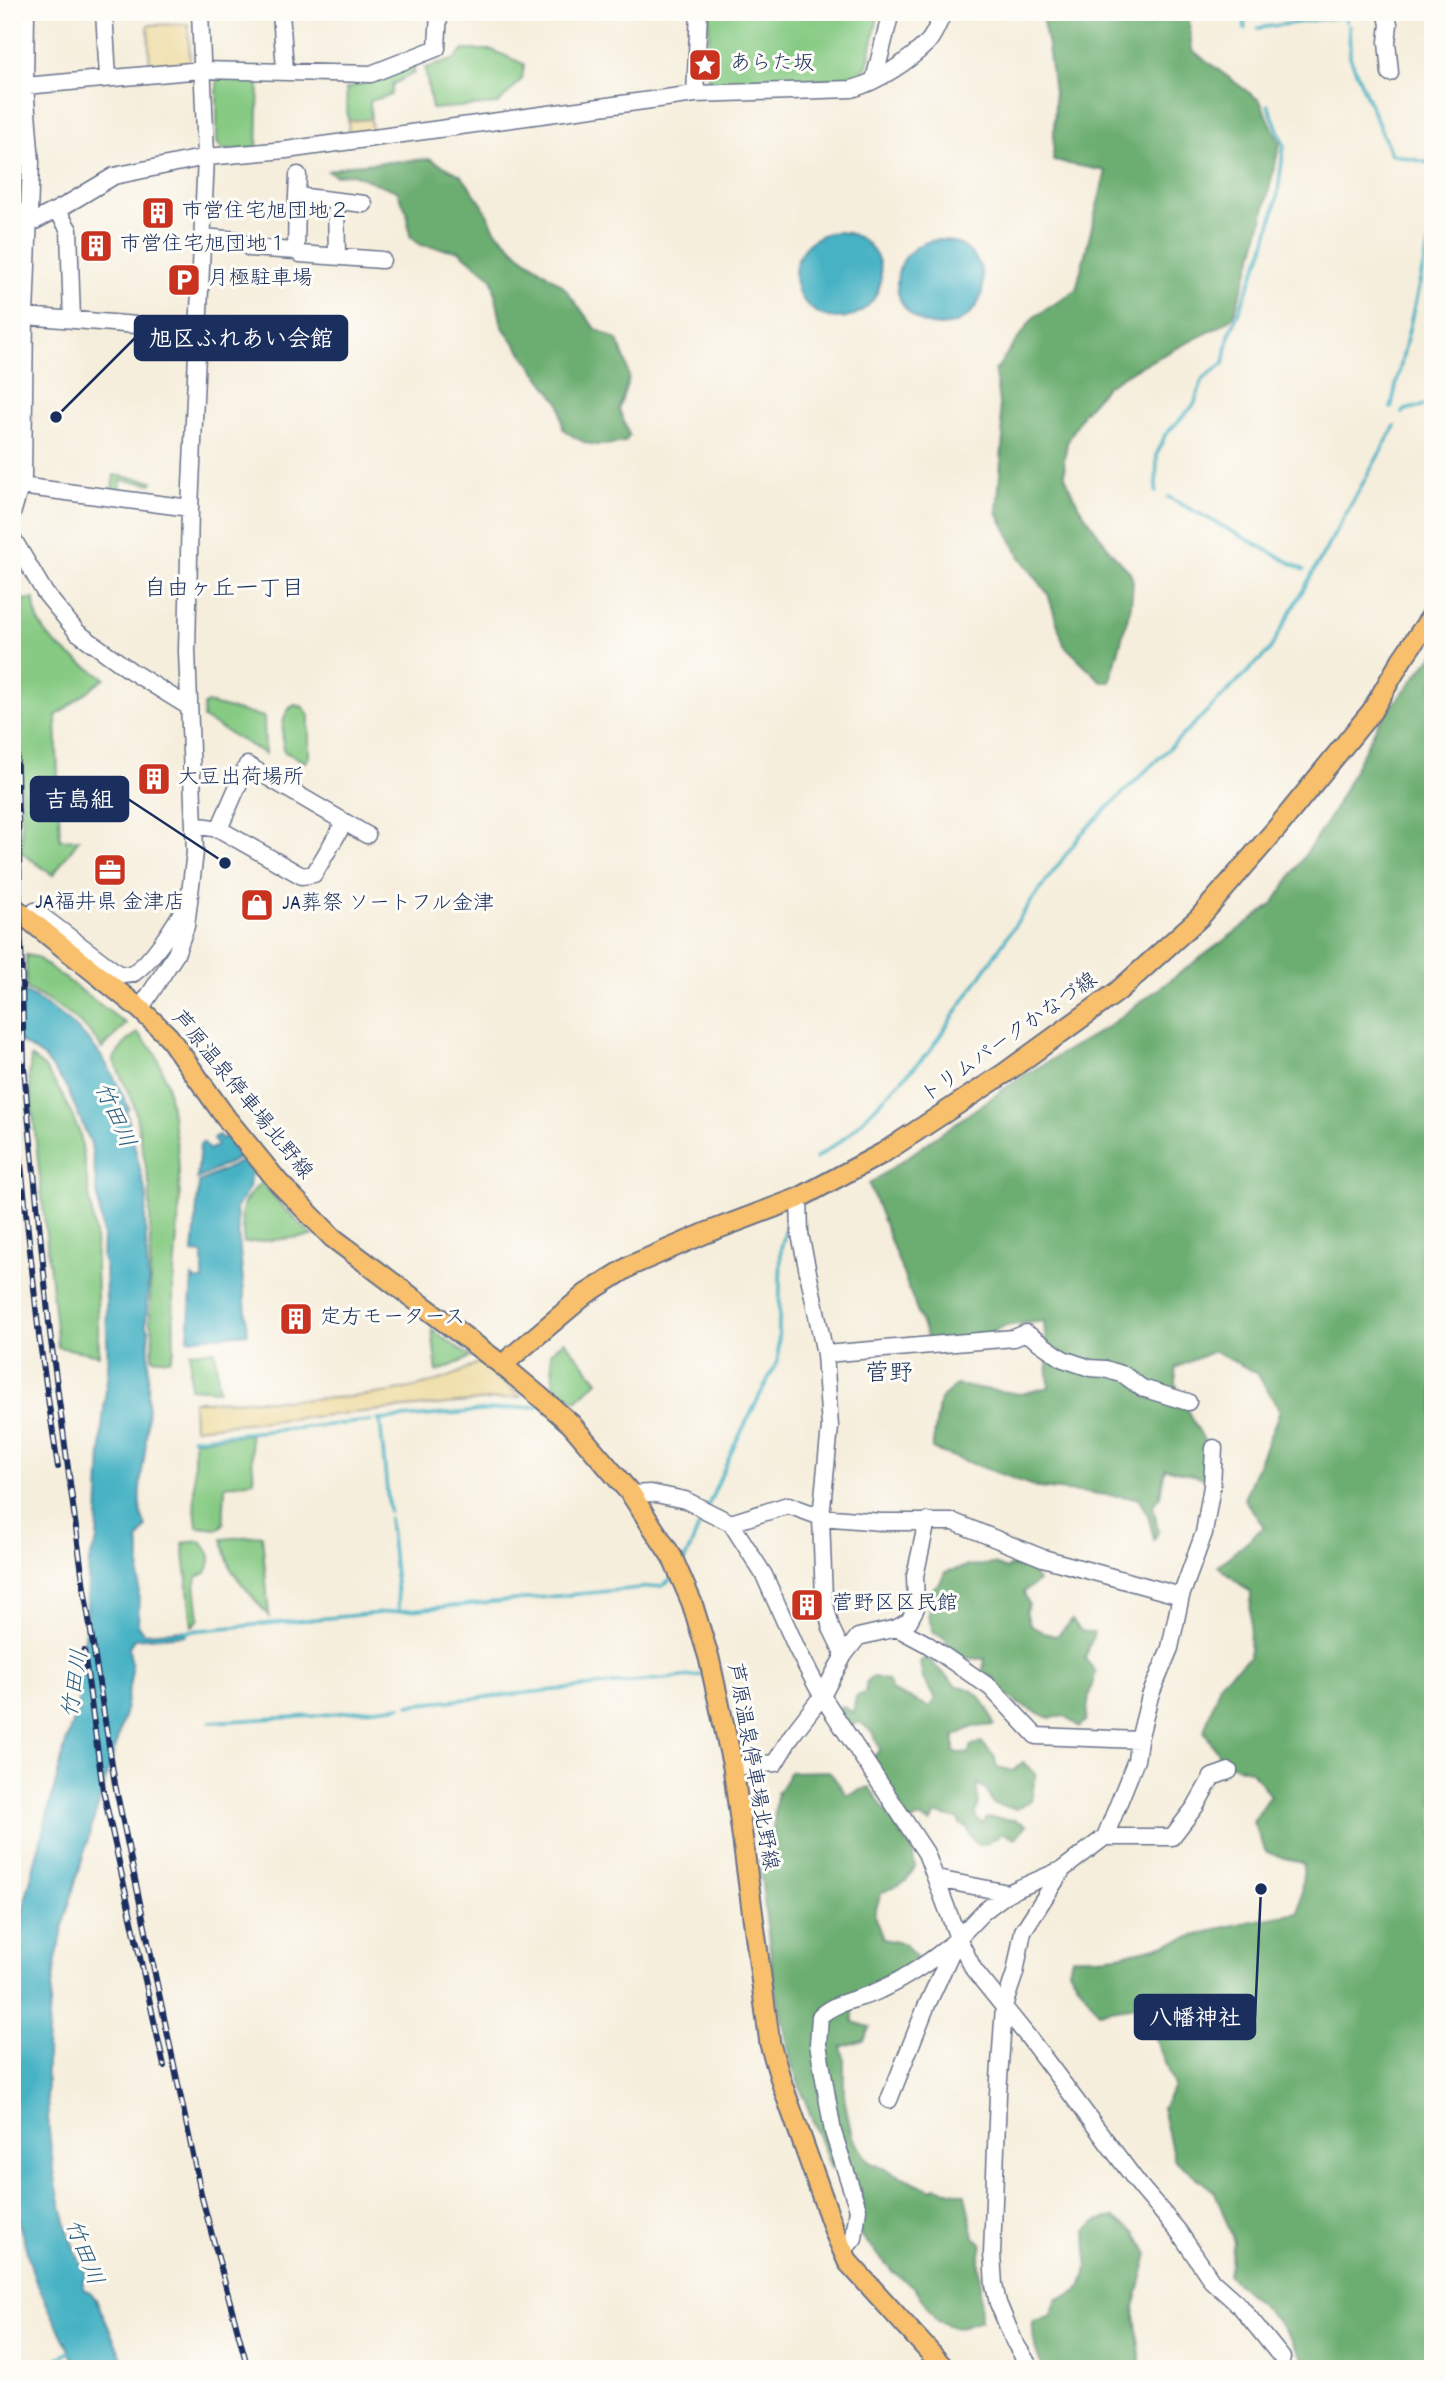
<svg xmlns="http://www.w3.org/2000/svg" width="1445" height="2381" font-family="Dekko,'Klee One',sans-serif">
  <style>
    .green { fill: #86ca83; stroke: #507c70; stroke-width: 2 }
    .forest { fill: #6cae71; stroke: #446e68; stroke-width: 2 }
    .sand { fill: #eeda9e; stroke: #84847e; stroke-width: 2 }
    .water { fill: #47b2c4; stroke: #317091; stroke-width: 2 }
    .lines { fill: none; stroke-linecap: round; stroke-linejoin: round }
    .stream { stroke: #47b2c4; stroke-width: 3.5 }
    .minor-casing { stroke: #68728a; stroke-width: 19 }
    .major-casing { stroke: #68728a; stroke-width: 23 }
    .minor { stroke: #fff; stroke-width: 16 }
    .major { stroke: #f8bf6c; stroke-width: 19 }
    .rail-casing { stroke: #1b2f5e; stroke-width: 6 }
    .rail { stroke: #fdfcf7; stroke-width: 3.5; stroke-dasharray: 10; stroke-linecap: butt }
    .labels { text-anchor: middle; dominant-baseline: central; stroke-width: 6; stroke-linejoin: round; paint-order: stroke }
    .poi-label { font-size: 21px; fill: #1b2f5e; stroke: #fdfcf7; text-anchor: start }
    .street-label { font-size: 21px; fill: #1b2f5e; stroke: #fdfcf7 }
    .neighbourhood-label { font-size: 23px; fill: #1b2f5e; stroke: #fdfcf7 }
    .water-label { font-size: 23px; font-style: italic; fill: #2a5d82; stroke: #fdfcf7 }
    .quarter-label { font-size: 24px; fill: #1b2f5e; stroke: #fdfcf7 }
    .leader { fill: none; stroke: #1b2f5e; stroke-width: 2.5 }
    .callout-dot { fill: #1b2f5e; stroke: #fdfcf7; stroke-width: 2.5 }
    .callout { fill: #1b2f5e; stroke: #1b2f5e; stroke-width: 2.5 }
    .callout-label { font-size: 23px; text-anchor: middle; font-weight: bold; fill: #fff }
  </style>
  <rect width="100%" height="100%" fill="#fdfcf7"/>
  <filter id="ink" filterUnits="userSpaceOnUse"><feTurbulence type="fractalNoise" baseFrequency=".0143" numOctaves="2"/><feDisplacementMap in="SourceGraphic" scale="14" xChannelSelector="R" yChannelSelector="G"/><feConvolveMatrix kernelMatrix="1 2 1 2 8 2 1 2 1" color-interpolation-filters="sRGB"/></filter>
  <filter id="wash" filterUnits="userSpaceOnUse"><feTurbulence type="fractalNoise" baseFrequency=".00686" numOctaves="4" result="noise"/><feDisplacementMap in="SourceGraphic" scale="28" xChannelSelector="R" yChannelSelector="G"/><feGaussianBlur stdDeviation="1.57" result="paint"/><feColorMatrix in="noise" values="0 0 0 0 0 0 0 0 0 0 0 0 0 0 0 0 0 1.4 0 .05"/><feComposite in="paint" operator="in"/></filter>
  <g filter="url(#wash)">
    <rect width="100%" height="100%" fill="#f6eedc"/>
    <path class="green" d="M709,12H879L867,66L854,78L713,85L708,79Z
      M464,50H492L524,64L522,79L498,104L432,109L425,68L453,60Z
      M413,66L414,73L393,84L391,95L370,101L371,119L348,121L346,89Z
      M219,77L259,78L257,149L223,150L217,143V80Z
      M114,475L153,481L152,484L121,480L119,492L112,491Z
      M34,599C34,638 75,659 105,678L56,716L60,840L79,839L53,875L22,853L18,600Z
      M207,703L264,717L265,754L203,718L204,705Z
      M295,705L303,707L309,716V757L305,762L285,752L283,749C283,734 279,712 295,705Z
      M26,955L36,957L126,1024L102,1049C87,1021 52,1004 26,988Z
      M138,1033L156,1054L167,1083L178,1152L180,1200L173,1285L174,1350L170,1360L152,1358L153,1332L150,1323V1188L134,1105L113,1059L128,1040Z
      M31,1057L44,1067L62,1094L80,1133L95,1234L99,1355L58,1347L29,1077Z
      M262,1182L280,1204L313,1236L244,1243C241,1211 236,1206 262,1182Z
      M432,1330L471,1357L437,1372Z
      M564,1341L598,1381L576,1401L554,1386L551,1352Z
      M215,1350L219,1390L190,1388V1352Z
      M250,1434L254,1481L225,1486C225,1499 223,1512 224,1523L219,1529L197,1527L194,1497V1440Z
      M262,1535L269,1616C266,1613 236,1577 233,1572C227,1563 225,1549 222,1539Z
      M200,1541C211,1553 213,1558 206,1573L197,1577L195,1583L199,1619L192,1626L183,1543Z"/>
    <path class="forest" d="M1041,12H1188L1192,50L1260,101L1280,143L1254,253L1233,317L1219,327L1137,368L1107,386L1083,413L1067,443L1064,460L1065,476L1078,505L1111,552L1130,572L1133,581L1131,605L1110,682H1102L1064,645L1048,594L1020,557L997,512L1003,437L995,371L1033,318L1076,290L1106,171L1053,161L1055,100L1048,46Z
      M430,159L461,175L482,204L495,230L519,254L562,285L595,328L618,341L626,362L629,378L619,409L629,435L625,442C596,447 587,448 563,429L560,404L502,326L492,278L459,251L420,245L410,236L407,212L397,191L352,174L335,175L328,171L349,165Z
      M1433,655V2369H1324L1303,2357L1277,2320L1228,2275L1234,2242L1215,2192L1174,2159L1162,2108L1174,2087L1143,2005L1098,2012L1069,1970L1072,1957C1132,1960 1174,1940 1230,1926C1253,1920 1276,1917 1299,1913L1304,1864L1266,1852L1253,1822L1270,1796L1252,1771L1224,1763L1204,1731L1221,1681L1249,1657L1251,1593L1218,1566L1264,1527L1244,1499L1280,1411L1257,1373L1214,1351L1175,1368L1177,1392L1205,1442L1208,1479L1165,1468L1160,1496L1153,1505L1158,1532L1154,1540L1148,1515L1138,1498L1039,1488L932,1449L940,1399L956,1385L1021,1394L1049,1387L1044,1321L1004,1326L959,1350L929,1342L869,1184L1018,1079L1107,1027L1273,904L1333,812L1377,725Z
      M994,1564L1007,1569L1010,1566L1027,1564L1038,1581L1024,1592L1029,1605L1026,1611L1030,1625L1044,1633L1057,1636L1072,1620L1081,1631L1094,1633L1085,1659L1096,1672L1089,1695L1086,1720L1079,1727L1066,1716L1049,1718L1019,1704L992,1684L993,1677L982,1674L985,1659L964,1658L949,1653L946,1639L934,1633L928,1616L929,1591L940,1583L945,1572L968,1566Z
      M926,1657L956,1686C978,1687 988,1706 994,1725L973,1727L954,1736V1752L968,1754L972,1745L982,1743L994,1756L997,1767L1014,1771L1023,1762L1036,1775L1031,1800L1017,1809L993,1804L986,1789L976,1784L979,1804L975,1813L977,1820L983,1823L987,1817L1015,1820L1026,1825L1016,1838L1002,1833L988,1843L978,1845L970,1836L968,1828L960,1824L958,1819L936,1814L930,1823L919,1818L910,1822L869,1761L880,1750L874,1734L860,1722L852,1725L844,1720L839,1707L844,1706L853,1713L856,1696L865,1693L867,1680L874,1677L887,1680L891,1690L929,1707L935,1699L923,1679L920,1662Z
      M829,1771L847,1795L869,1787L912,1850L915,1867L906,1881L881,1893L874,1915L883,1939L905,1944L918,1959L869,1986L853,1999V2022L870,2027L863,2040L841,2047L844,2058V2097L852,2137L869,2162L932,2190L935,2187L965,2194L974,2237L982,2244L979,2260L981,2320L957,2328L937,2321L914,2287L893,2272L861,2235L842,2168L831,2169L792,2066L773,1975L759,1859L771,1847L777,1793L785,1784L789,1772Z
      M1113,2217L1136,2233L1148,2254L1134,2307L1142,2369H1044C1035,2354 1032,2339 1033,2321L1050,2317L1057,2299C1062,2298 1069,2296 1073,2294C1093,2282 1086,2249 1086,2230L1097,2221Z"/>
    <path class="sand" d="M188,24L190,61L186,65L150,68L148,25Z
      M371,119L372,133L349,137L348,121Z
      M479,1362L521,1397L194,1428L193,1401C275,1399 409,1407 479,1362Z"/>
    <path class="water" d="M795 275a43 43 0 1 1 86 0a43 43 0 1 1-86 0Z
      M897 283a43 43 0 1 1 86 0a43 43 0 1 1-86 0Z
      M12,988C25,991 35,998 46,1005C91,1035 108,1060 129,1109L126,1110L147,1198L145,1217L148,1283L146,1326L149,1331C148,1367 149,1404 146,1440C145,1469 132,1499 146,1526L138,1541L140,1550L138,1626L144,1633L184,1630L186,1635L134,1639L129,1647L132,1670L124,1717L65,1918C63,1932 59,1946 56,1960C42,2045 42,2148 68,2231C72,2246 80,2260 86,2275L83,2281V2289L90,2292L96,2299L127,2369H78L34,2277L12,2198V1952L64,1750L70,1729L78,1713V1688L86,1625L89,1560L97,1541L102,1428L108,1370L105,1266L102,1258L103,1237L91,1144L67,1088L45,1058L12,1036Z
      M218,1135L222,1139L226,1136L239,1158L197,1179L200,1144L203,1142L209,1150L217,1145L213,1138Z
      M242,1161L251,1171L249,1188L236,1209L248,1333L188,1339L192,1277L195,1280H203V1254L193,1253L199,1182Z"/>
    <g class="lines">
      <path class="stream" d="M1243,12L1245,29
        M1349,26L1350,57L1391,154L1433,164
        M1258,28L1346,16V22
        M1391,408L1433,224
        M1402,413L1405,410L1433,403
        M1156,492L1157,454L1165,435L1194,405L1203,379L1224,363L1229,336L1264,248L1277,199L1284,145L1268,105
        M1168,497L1304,570
        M815,1159L847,1136L929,1052L1030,903L1082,833L1269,651L1395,426
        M378,1420L539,1406
        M380,1420L389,1511
        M192,1438L371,1421
        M708,1506L734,1446L778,1360L781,1248L786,1228
        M389,1518L399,1611
        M683,1564L705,1513
        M181,1632L662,1586L675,1576
        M409,1705L702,1675
        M210,1722L313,1716L401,1706
        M12,2363L56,2360L73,2350"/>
    </g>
  </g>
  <g filter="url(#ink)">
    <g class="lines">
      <defs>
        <path id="minor" d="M104,12L108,77
          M281,12L285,71
          M1386,12L1389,24L1387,42L1390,73
          M874,80L891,12
          M25,86L202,70L371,74L437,48L439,12
          M695,94L699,12
          M297,196L298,175
          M336,201L337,257
          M57,210L69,230L72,319
          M29,224L64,206L114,176L206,157L286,150L695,94L852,89C879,81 908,62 928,42C935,34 939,21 944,12
          M202,237L239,240L250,248L296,251L297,196L364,204
          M296,251L300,254L382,260
          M25,316L199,330
          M20,486L190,508
          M12,514L23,477L25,316L31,163L25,86L26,12
          M12,537L45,593L77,632L131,671L189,707
          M194,825L219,829L247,765L367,835
          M219,829L302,876L314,874L344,823
          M35,911L117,973C123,975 129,976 134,973C154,959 174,925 187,904
          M140,1009L176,954L186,926L195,852L187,651L190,508L206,157L200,12
          M799,1198L800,1234L825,1354L830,1427L821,1517L824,1600L831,1628L844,1655
          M825,1354L1014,1338L1026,1333L1063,1359L1090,1368L1105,1369L1124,1375L1142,1388L1188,1402
          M631,1494L651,1493L685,1500L731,1523L764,1575L797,1649L822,1696L926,1853L958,1938L974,1970L1029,2038L1140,2186L1179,2232L1212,2281L1240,2306L1282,2358
          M731,1523L788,1505L821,1517L881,1522H954L1043,1558L1181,1596
          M897,1628L927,1644L991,1688L1036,1736L1139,1740
          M733,1767L775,1763L792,1735L822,1696L844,1655L858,1637L897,1628L909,1621L916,1608L915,1576L927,1521
          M1105,1837H1172L1195,1807L1212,1777L1229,1771
          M937,1879L1008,1893
          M889,2100L926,2007L958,1938L983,1912L1008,1893L1063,1869
          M843,2251L854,2238L858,2209L833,2132L818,2044L820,2016C840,1999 858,2001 880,1990C906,1978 938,1957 958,1938
          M1031,2369L1014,2341L998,2303L994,2285L992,2254L998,2094L1004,2006L1015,1973L1023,1931L1063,1869L1105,1837L1136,1760L1139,1740L1150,1696L1170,1648L1181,1596L1204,1533L1212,1486L1214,1448"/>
        <path id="major" d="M12,906L140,1009L168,1036L226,1118L279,1183L333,1238L502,1365L539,1396L571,1424L631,1494L672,1557L692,1603L709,1658L733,1767L770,2044L783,2087L836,2235L848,2262L945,2369
          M502,1365L586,1294L632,1265L706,1233L799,1198L883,1153L1005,1073L1117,992L1199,918L1277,828L1372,711L1402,659L1433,614"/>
      </defs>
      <use href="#minor" class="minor-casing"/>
      <use href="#major" class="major-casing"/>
      <use href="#minor" class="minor"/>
      <use href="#major" class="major"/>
      <defs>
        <path id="rail" d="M15,12V687L24,1066L27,1103L50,1333L84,1588L115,1784L202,2198L248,2369
          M12,1078L39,1336L58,1467
          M84,1651L103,1790L164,2066"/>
      </defs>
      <use href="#rail" class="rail-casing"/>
      <use href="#rail" class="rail"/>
    </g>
  </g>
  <defs>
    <symbol id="sight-square" viewBox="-11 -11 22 22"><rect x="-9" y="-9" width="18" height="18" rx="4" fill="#c8321e" stroke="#fdfcf7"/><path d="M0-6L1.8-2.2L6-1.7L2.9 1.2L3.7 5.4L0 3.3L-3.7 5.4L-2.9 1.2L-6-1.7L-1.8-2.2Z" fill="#fff"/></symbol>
    <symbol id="building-square" viewBox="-11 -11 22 22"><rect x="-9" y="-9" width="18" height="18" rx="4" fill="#c8321e" stroke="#fdfcf7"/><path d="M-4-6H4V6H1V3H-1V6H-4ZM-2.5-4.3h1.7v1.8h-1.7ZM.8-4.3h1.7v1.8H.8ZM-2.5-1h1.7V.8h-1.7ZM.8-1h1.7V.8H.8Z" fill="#fff"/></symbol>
    <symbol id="parking-square" viewBox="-11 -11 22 22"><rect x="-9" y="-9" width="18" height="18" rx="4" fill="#c8321e" stroke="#fdfcf7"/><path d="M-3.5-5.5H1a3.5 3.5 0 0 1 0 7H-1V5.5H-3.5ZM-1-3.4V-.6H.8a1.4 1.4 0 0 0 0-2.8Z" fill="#fff"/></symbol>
    <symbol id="office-square" viewBox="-11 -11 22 22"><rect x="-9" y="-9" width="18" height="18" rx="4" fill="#c8321e" stroke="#fdfcf7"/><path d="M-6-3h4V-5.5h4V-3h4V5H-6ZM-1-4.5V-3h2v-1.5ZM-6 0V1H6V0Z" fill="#fff"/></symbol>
    <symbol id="shop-square" viewBox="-11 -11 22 22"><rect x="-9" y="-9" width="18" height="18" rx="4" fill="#c8321e" stroke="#fdfcf7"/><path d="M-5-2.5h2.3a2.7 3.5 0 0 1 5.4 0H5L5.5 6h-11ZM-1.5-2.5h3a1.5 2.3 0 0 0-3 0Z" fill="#fff"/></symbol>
  </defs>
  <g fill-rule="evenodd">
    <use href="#sight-square" x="686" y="46" width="38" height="38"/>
    <use href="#building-square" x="139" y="194" width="38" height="38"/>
    <use href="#building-square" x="77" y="227" width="38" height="38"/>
    <use href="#parking-square" x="165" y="261" width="38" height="38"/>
    <use href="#building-square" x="135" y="760" width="38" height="38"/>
    <use href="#office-square" x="91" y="851" width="38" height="38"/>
    <use href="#shop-square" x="238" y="886" width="38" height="38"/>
    <use href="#building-square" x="277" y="1300" width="38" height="38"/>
    <use href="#building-square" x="788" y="1586" width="38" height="38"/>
  </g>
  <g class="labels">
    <g class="poi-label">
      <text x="730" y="65">あらた坂</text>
      <text x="182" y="213">市営住宅旭団地２</text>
      <text x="120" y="246">市営住宅旭団地１</text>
      <text x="208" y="280">月極駐車場</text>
      <text x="178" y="779">大豆出荷場所</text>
      <text x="110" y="904" text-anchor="middle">JA福井県 金津店</text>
      <text x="282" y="905">JA葬祭 ソートフル金津</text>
      <text x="320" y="1319">定方モータース</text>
      <text x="832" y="1605">菅野区区民館</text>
    </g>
    <g class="street-label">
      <text transform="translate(1010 1039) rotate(-35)">トリムパークかなづ線</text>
      <text transform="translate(241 1096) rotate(51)">芦原温泉停車場北野線</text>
      <text transform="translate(751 1767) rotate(80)">芦原温泉停車場北野線</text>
    </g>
    <g class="neighbourhood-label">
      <text x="224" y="590">自由ヶ丘一丁目</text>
    </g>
    <g class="water-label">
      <text transform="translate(113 1116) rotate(66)">竹田川</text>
      <text transform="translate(77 1684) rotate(-81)">竹田川</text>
      <text transform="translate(82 2253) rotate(69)">竹田川</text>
    </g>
    <g class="quarter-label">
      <text x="889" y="1375">菅野</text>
    </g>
  </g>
  <path class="leader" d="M56 417L135 338M225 863L128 799M1261 1889L1255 2017"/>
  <g class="callout-dot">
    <circle cx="56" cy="417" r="7"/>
    <circle cx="225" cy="863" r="7"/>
    <circle cx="1261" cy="1889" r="7"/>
  </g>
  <g class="callout">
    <rect x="135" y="316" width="212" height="44" rx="7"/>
    <rect x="31" y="777" width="97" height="44" rx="7"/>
    <rect x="1135" y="1995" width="120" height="44" rx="7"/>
  </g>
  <g class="callout-label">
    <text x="241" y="346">旭区ふれあい会館</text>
    <text x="79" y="807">吉島組</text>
    <text x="1195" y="2025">八幡神社</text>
  </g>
  <rect width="1445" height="2381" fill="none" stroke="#fdfcf7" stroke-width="42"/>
</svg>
